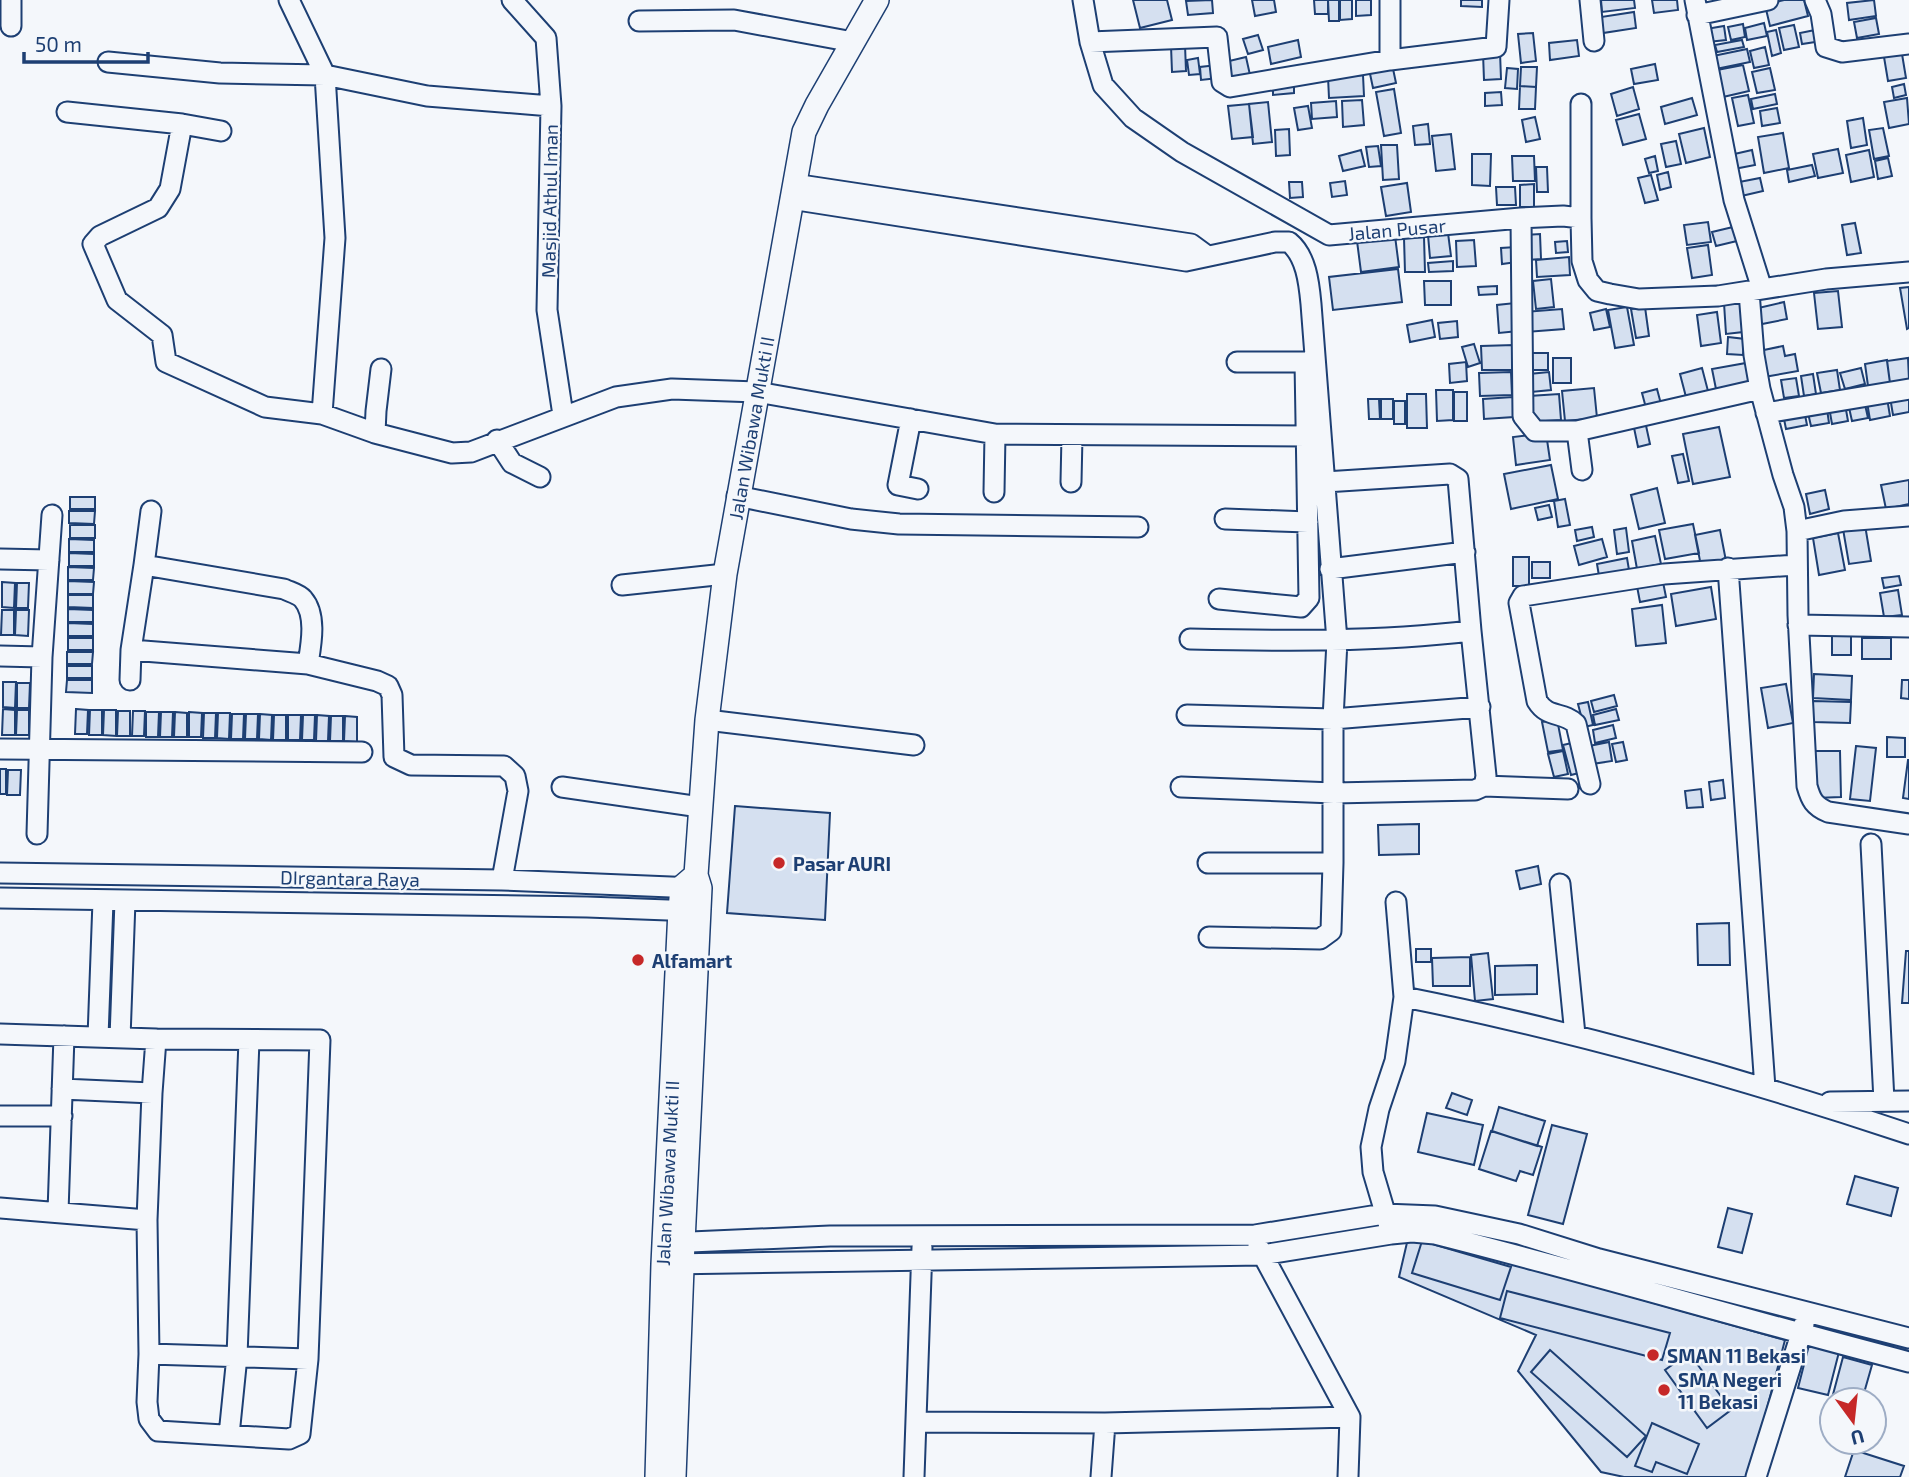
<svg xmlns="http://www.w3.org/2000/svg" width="1909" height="1477" font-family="'Exo 2',sans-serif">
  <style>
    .building { fill: #d5e0f0; stroke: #1d3f73; stroke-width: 2 }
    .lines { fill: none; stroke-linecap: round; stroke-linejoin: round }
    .minor-casing { stroke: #1d3f73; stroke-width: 23 }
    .major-casing { stroke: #1d3f73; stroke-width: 26 }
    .minor { stroke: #f4f7fb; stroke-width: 19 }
    .major { stroke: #f4f7fb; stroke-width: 23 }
    .poi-dot { fill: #c62828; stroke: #f4f7fb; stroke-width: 2.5 }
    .labels { text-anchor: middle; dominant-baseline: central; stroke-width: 5; stroke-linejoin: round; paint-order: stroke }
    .street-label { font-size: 19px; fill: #1d3f73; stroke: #f4f7fb }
    .poi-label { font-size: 19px; font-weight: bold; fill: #1d3f73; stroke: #f4f7fb; text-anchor: start }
  </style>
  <rect width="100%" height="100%" fill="#f4f7fb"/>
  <path class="building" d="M1133,0H1167L1172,20L1140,28Z
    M1212,0L1213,13L1188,15L1186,1Z
    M1252,0H1274L1276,12L1255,16Z
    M1314,0H1328V14H1315Z
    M1328,0H1339V21H1329Z
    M1340,0H1352V19L1340,20Z
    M1356,0H1371V15L1356,16Z
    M1461,0H1482V7L1461,6Z
    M1601,0H1634L1635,8L1602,12Z
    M1652,0H1677L1678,10L1654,13Z
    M1784,0H1804L1808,16L1770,26L1765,5Z
    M1874,0L1876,16L1849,20L1847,3Z
    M1634,12L1636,28L1603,33L1601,17Z
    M1876,18L1879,34L1857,38L1854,22Z
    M1764,23L1767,36L1747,40L1745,28Z
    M1743,24L1745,37L1731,40L1728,27Z
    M1794,25L1799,47L1784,50L1779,28Z
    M1724,26L1726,40L1708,42L1706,29Z
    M1820,29L1822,41L1802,44L1800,33Z
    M1776,30L1781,53L1772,56L1767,32Z
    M1533,33L1536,61L1521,63L1518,34Z
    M1258,35L1263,50L1248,54L1243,39Z
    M1298,40L1301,57L1271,64L1268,47Z
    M1577,40L1579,56L1550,60L1549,43Z
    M1742,40L1744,47L1717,52L1715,45Z
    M1185,45L1186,71L1172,72L1171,46Z
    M1765,47L1769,65L1754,68L1750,51Z
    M1901,48L1906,78L1888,81L1883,51Z
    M1747,49L1750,62L1716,69L1713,56Z
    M1500,52L1501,79L1484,80L1483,53Z
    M1246,57L1250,75L1228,79L1225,62Z
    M1198,58L1200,74L1189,75L1187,60Z
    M1392,64L1396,83L1373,88L1369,69Z
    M1655,64L1658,80L1634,84L1631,69Z
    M1217,65L1218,78L1201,80L1200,67Z
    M1743,65L1749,91L1723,97L1717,70Z
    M1521,67H1537L1536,87L1520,86Z
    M1507,68L1518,69L1517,89L1505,88Z
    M1770,68L1775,90L1757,93L1752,72Z
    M1363,75L1364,96L1329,98L1328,77Z
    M1294,83V93L1273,95V85Z
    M1904,84L1906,95L1894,98L1892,87Z
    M1520,86L1536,87L1535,109H1519Z
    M1633,87L1639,109L1617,116L1611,94Z
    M1394,89L1401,133L1384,136L1376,92Z
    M1501,92L1502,105L1485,106V93Z
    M1775,94L1777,104L1753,109L1751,99Z
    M1748,95L1754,123L1738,126L1732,98Z
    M1692,98L1697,115L1665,124L1661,107Z
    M1907,98L1909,124L1889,128L1884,102Z
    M1362,100L1364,125L1343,127L1342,101Z
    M1336,101L1337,117L1312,119L1311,103Z
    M1268,102L1272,142L1253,144L1249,104Z
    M1249,104L1253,137L1232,139L1228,106Z
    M1308,106L1312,128L1298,130L1294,108Z
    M1777,108L1780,123L1762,126L1760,111Z
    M1639,114L1646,139L1623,145L1616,120Z
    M1535,117L1540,139L1526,142L1522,120Z
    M1863,118L1867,145L1851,148L1847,121Z
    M1428,124L1430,144L1415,145L1413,126Z
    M1704,128L1710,157L1686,163L1679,134Z
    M1883,128L1889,156L1874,159L1869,130Z
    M1289,129L1290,155L1276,156L1275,130Z
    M1783,133L1789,168L1764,173L1758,137Z
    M1451,134L1455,169L1436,171L1432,136Z
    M1676,141L1681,164L1666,167L1661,144Z
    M1381,145H1397L1399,179L1383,180Z
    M1378,146L1381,166L1369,167L1366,147Z
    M1838,149L1843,173L1818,178L1813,154Z
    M1361,150L1365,166L1343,171L1339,156Z
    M1752,150L1755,165L1734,169L1730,155Z
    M1869,150L1874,177L1851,182L1846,155Z
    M1472,154H1491L1490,186L1472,185Z
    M1512,156H1534L1535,181H1513Z
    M1655,156L1658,171L1649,173L1645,159Z
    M1888,158L1892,176L1878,179L1875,161Z
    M1812,165L1815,176L1789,182L1787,170Z
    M1536,167H1547L1548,192H1537Z
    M1668,172L1671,187L1660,190L1657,175Z
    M1651,175L1658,200L1645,203L1638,178Z
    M1760,178L1763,191L1737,197L1734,183Z
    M1345,181L1347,195L1332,197L1330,183Z
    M1289,182H1302L1303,197L1290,198Z
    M1407,183L1411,212L1386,216L1381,187Z
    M1534,184V207H1520V185Z
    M1496,187H1515L1516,205H1497Z
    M1708,222L1711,242L1687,245L1684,225Z
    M1855,223L1861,253L1847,255L1842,225Z
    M1733,227L1737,241L1716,246L1712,232Z
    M1448,233L1451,256L1430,258L1428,235Z
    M1540,234L1541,259L1527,260L1525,235Z
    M1395,236L1399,267L1361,272L1357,241Z
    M1424,237L1425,272H1405L1404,238Z
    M1474,240L1476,266L1457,267L1456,241Z
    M1567,241L1568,252L1556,253L1555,242Z
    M1708,245L1712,275L1692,278L1687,248Z
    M1516,247L1517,262L1502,264L1501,248Z
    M1569,257L1570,275L1537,277L1536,260Z
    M1453,261V271L1429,272L1428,263Z
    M1398,269L1402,302L1333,310L1329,277Z
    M1551,279L1554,307L1536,309L1533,281Z
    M1424,281H1451V305H1425Z
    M1497,286V294L1479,295L1478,287Z
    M1909,287V328L1907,329L1900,288Z
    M1838,291L1842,327L1818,329L1814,293Z
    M1741,302L1743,332L1726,334L1724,303Z
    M1784,302L1787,319L1757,325L1754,309Z
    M1515,303L1518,331L1499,333L1497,305Z
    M1627,307L1634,345L1615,348L1608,310Z
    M1645,307L1649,336L1636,338L1631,309Z
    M1562,309L1564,329L1526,332L1524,312Z
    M1606,309L1610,327L1594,330L1590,313Z
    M1717,312L1721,343L1701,346L1697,315Z
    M1432,320L1435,337L1410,342L1407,325Z
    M1457,321L1458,337L1440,339L1438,323Z
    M1728,337L1745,339L1743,355L1727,354Z
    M1474,344L1480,363L1468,367L1462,347Z
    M1514,345V370H1482L1481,346Z
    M1783,346L1785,356L1795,354L1798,371L1764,377L1759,351Z
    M1529,353H1548V370H1529Z
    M1553,358H1571V383H1553Z
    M1908,358L1909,380L1890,383L1887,361Z
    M1887,360L1890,383L1868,386L1865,364Z
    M1466,362L1467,381L1450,383L1449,364Z
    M1746,363L1750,382L1716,389L1712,369Z
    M1702,368L1708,391L1686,397L1680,374Z
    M1861,368L1865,384L1845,389L1840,373Z
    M1837,370L1840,390L1821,393L1817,373Z
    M1511,372L1512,395L1480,396L1479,373Z
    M1549,372L1551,390L1531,392L1529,374Z
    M1813,374L1816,394L1804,396L1801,376Z
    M1796,378L1799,396L1784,398L1781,380Z
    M1594,388L1597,418L1565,421L1562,391Z
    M1657,389L1661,404L1646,408L1642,393Z
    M1436,390H1453V420L1437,421Z
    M1454,392H1467V421H1454Z
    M1407,394H1426L1427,428H1407Z
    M1559,394L1561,420L1530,422L1529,396Z
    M1909,394V412L1893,415L1890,397Z
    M1513,397L1514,417L1484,419L1483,399Z
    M1887,398L1890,416L1870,420L1867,402Z
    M1368,399H1379L1380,419H1369Z
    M1381,399H1393V419H1381Z
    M1864,400L1868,418L1852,421L1848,403Z
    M1394,401H1405V424H1394Z
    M1845,404L1848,421L1832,424L1829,407Z
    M1827,409L1829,423L1811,426L1808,413Z
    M1804,410L1807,425L1786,429L1783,414Z
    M1645,421L1650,444L1638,447L1633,423Z
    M1719,427L1730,477L1693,484L1683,434Z
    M1546,433L1550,460L1516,465L1513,437Z
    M1683,454L1689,481L1678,483L1672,456Z
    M1551,465L1558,499L1511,509L1504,474Z
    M1909,480V504L1886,509L1881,485Z
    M1657,488L1665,523L1639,529L1631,495Z
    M1825,490L1829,509L1810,514L1806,494Z
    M70,497H95V509H70Z
    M1565,499L1570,525L1558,527L1554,501Z
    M1549,505L1552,517L1538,520L1535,508Z
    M69,511H95L94,524L69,523Z
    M1693,524L1699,553L1665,559L1659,530Z
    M70,525H95V538H70Z
    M1865,525L1871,561L1849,564L1843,529Z
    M1592,527L1594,537L1577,541L1575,530Z
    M1626,528L1629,552L1617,554L1614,530Z
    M1720,530L1726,561L1701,566L1695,535Z
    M1838,533L1845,570L1819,575L1813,538Z
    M1655,536L1661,564L1637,569L1632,541Z
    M69,539L94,540V552H69Z
    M1602,539L1607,557L1579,565L1574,546Z
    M69,553L94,554V566H69Z
    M1513,557H1529V586H1513Z
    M1627,558L1630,576L1600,582L1597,564Z
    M1532,562H1550V578H1532Z
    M68,567L94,568L93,580H68Z
    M1899,576L1901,585L1884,588L1882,578Z
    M1662,577L1666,597L1640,602L1636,581Z
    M68,581L94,582L93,594H68Z
    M2,582L15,583L14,608L2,607Z
    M17,583H29L28,608H16Z
    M1711,587L1716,619L1676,626L1671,594Z
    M1898,590L1902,615L1884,617L1880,593Z
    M68,595H93V608L68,607Z
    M1662,605L1666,643L1636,646L1632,609Z
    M68,609L93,610V622H68Z
    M2,610H14V635H1Z
    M16,610H29L28,636L15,635Z
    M68,623L93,624V636H68Z
    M1832,635H1851V655H1832Z
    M68,638H93V650H68Z
    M1862,638H1891V659H1862Z
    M67,652H93L92,664H67Z
    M67,666H92V678H67Z
    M1814,674L1852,676L1851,700L1813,698Z
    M67,680H92V693L66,692Z
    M1902,680H1909V699L1901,698Z
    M3,682H16L15,708L3,707Z
    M17,683H30L29,708H17Z
    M1786,684L1793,723L1768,728L1761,688Z
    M1614,695L1617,706L1594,712L1591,701Z
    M1813,701L1851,702L1850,723L1813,722Z
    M1588,702L1593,725L1584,727L1578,704Z
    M3,709L15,710V735H2Z
    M76,709L88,710L87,734H75Z
    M1616,709L1619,720L1595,725L1593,715Z
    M17,710H29V735H16Z
    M90,710H102V735H89Z
    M104,710H116V736L103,735Z
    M118,711H130V736H117Z
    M133,711H145L144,736H132Z
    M146,712H159L158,737H146Z
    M161,712H173L172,737H160Z
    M175,712L187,713V737H174Z
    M189,712L202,713L201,737H189Z
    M204,713H216L215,738H203Z
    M218,713H230L229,739L217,738Z
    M232,714H244L243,739H231Z
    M246,714H258L257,739H245Z
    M260,714L272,715L271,740L259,739Z
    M274,715H286V740H273Z
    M288,715H301L300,740H288Z
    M303,715H315L314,740H302Z
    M317,715L329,716L328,741H316Z
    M331,716H343V741H330Z
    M345,716L357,717V742L344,741Z
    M1557,719L1563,750L1548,752L1542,722Z
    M1613,725L1616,738L1595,743L1593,730Z
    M1887,737L1905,738V757H1887Z
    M1576,742L1583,772L1571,775L1563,745Z
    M1609,742L1612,761L1592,764L1589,746Z
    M1623,742L1627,760L1616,762L1612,744Z
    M1856,746L1876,748L1870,801L1850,799Z
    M1563,751L1568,774L1554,777L1548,754Z
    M1814,751H1840L1841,797L1815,798Z
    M1908,760H1909V799L1903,798Z
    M0,769H6V794H0Z
    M8,770H21L20,795H7Z
    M1723,780L1725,798L1711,800L1709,782Z
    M1701,789L1703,807L1687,808L1685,791Z
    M735,806L830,813L825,920L727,913Z
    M1419,824V854L1379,855L1378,825Z
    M1538,866L1541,884L1520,889L1516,871Z
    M1729,923L1730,965H1698L1697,924Z
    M1416,949H1431V962H1416Z
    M1906,951H1909V1003H1902Z
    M1488,953L1493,999L1475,1001L1471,955Z
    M1470,957V986H1433L1432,958Z
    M1537,965V994L1495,995V966Z
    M1452,1093L1472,1100L1467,1115L1446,1108Z
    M1499,1107L1545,1121L1537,1146L1492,1131Z
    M1427,1113L1483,1125L1474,1165L1418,1152Z
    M1552,1125L1587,1134L1563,1224L1528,1215Z
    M1491,1131L1542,1147L1533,1175L1520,1171L1516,1181L1479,1169Z
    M1855,1176L1898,1188L1891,1216L1847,1204Z
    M1728,1208L1752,1214L1742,1253L1718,1247Z
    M1409,1234L1785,1340L1749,1477H1624L1601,1472L1518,1371L1536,1335L1399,1277Z
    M1422,1241L1511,1267L1500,1300L1412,1273Z
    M1507,1291L1670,1333L1662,1360L1500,1318Z
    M1809,1345L1839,1352L1828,1395L1798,1388Z
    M1550,1350L1646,1436L1627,1457L1531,1372Z
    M1689,1353L1731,1410L1707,1428L1665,1370Z
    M1843,1357L1872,1365L1862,1400H1832L1831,1402Z
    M1652,1423L1699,1444L1687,1474L1656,1462L1652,1472L1635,1466Z
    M1854,1450L1904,1466L1900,1477H1845Z"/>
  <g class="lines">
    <defs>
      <path id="minor" d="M289,0L325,75L335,238L322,414
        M512,0L546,38L551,106L547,310L563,415
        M1083,0L1090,42L1103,85L1133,118L1182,152L1329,235L1521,218L1563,216L1581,218L1582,261L1588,280L1597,291L1610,294L1639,299L1718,296L1826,279L1909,272
        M1390,0V60
        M1590,0L1594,41
        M1695,0L1734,200L1762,289
        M1815,0L1821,14L1826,47L1842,52L1909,44
        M1697,15L1768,0
        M639,21L734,20L853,42
        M11,26V0
        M1090,42L1217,37L1222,82L1230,87L1390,60L1496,47L1499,0
        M108,62L220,73L325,75L427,96L551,106
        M67,112L182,124L221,131
        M182,124L170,189L158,208L100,236L93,244L117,300L162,335L166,362L265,407L322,414L375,433L452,453L471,452L616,397L672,389L757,392L995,434L1307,436
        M794,184L1191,244L1206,255
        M791,199L1186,261L1275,242H1289C1306,256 1309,282 1311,304L1337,641L1333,719V863L1331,931L1320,939L1209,937
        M1521,218L1523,416L1535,431H1577L1582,470
        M1581,218V104
        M1749,292L1754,355L1760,389L1783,475L1794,507L1797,531L1798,615L1807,786C1811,800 1814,806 1828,812L1909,824
        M1766,413L1909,389
        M911,419L898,485L918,489
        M1577,431L1760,389
        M375,433L376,411L381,369
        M497,440L512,463L540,477
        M1071,482L1072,436
        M994,492L995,434
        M737,496L851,519L899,524L1138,527
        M151,511L144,565L284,589C290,592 299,594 303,599C317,615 311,645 308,664L377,681L388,686L392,695L394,757L411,765L504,766L515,776L518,791L502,880
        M1225,519L1308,522
        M1797,531L1844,521L1909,516
        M0,559L49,560
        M144,565L131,650L308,664
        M1728,568L1765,1088
        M1330,569L1465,552
        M622,585L725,574
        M1219,599L1301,607L1309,598L1305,362H1237
        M1798,625L1909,627
        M1190,639C1284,641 1377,642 1471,631L1458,479L1450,474L1325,482
        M0,656L42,657
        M130,680L131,650
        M1187,715L1333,719L1480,707
        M707,720L914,745
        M0,749L362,752
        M1590,784L1576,724C1563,711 1548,719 1537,701L1519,603L1523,596L1664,574L1796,565
        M1484,786L1568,789
        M562,787L700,807
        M1181,787L1334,793L1475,790L1484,786L1486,776L1471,631
        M37,834L42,657L52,515
        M1871,844L1884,1101
        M1208,863H1333
        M0,873L502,880L695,888
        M1560,884L1575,1035
        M0,898L587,907L695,911
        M1404,997C1575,1031 1744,1079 1909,1134
        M0,1034L156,1039
        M98,1037L103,901
        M120,1038L125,901
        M62,1089L152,1093L147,1220
        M1830,1102L1909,1101
        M0,1116H62
        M0,1208L147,1220L149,1354L147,1402L149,1419L158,1431L289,1439L300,1434L308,1359L320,1040L156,1039L152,1093
        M58,1212L64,1036
        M1389,1226L1373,1172L1371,1147L1379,1109L1395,1061L1404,997L1396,902
        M668,1243L830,1236L1255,1235L1384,1214L1435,1216L1519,1234L1599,1259L1909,1338
        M1258,1246L1350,1417L1348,1477
        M669,1264L1262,1255L1391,1234L1412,1232L1435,1234C1593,1274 1750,1321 1909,1362
        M149,1354L308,1359
        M916,1422L1105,1423L1350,1417
        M229,1435L237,1356L249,1040
        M914,1477L922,1247
        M1101,1477L1105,1423
        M1756,1477L1804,1324"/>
      <path id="major" d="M657,1477L663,1264L680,910L682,887L696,875
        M674,1477L683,1242L700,888L696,875L707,720L725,574L804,132L817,105L877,0"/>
    </defs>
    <use href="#minor" class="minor-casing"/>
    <use href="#major" class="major-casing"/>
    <use href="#minor" class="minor"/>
    <use href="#major" class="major"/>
  </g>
  <g class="poi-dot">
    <circle cx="779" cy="863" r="7"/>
    <circle cx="638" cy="960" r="7"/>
    <circle cx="1653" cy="1355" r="7"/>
    <circle cx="1664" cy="1390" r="7"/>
  </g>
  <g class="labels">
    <g class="street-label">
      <text transform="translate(549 201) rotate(-89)">Masjid Athul Iman</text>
      <text transform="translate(1397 229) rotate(-5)">Jalan Pusar</text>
      <text transform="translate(751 428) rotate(-80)">Jalan Wibawa Mukti II</text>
      <text transform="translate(350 878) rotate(1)">DIrgantara Raya</text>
      <text transform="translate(667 1173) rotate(-87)">Jalan Wibawa Mukti II</text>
    </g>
    <g class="poi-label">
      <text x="793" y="863">Pasar AURI</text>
      <text x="652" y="960">Alfamart</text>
      <text x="1667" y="1355">SMAN 11 Bekasi</text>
      <text x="1678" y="1379">SMA Negeri<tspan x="1678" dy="22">11 Bekasi</tspan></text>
    </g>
  </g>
  <g transform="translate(1853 1421) rotate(165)"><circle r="33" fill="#f4f7fb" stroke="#9eadc5" stroke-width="2"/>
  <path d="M0-5L12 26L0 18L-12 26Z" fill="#c62828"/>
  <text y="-10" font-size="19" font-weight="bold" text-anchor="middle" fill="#1d3f73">U</text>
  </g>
  <path d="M24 52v10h124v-10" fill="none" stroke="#1d3f73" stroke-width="3.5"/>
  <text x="35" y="52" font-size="21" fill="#1d3f73" stroke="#f4f7fb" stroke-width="5" paint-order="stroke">50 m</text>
</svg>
